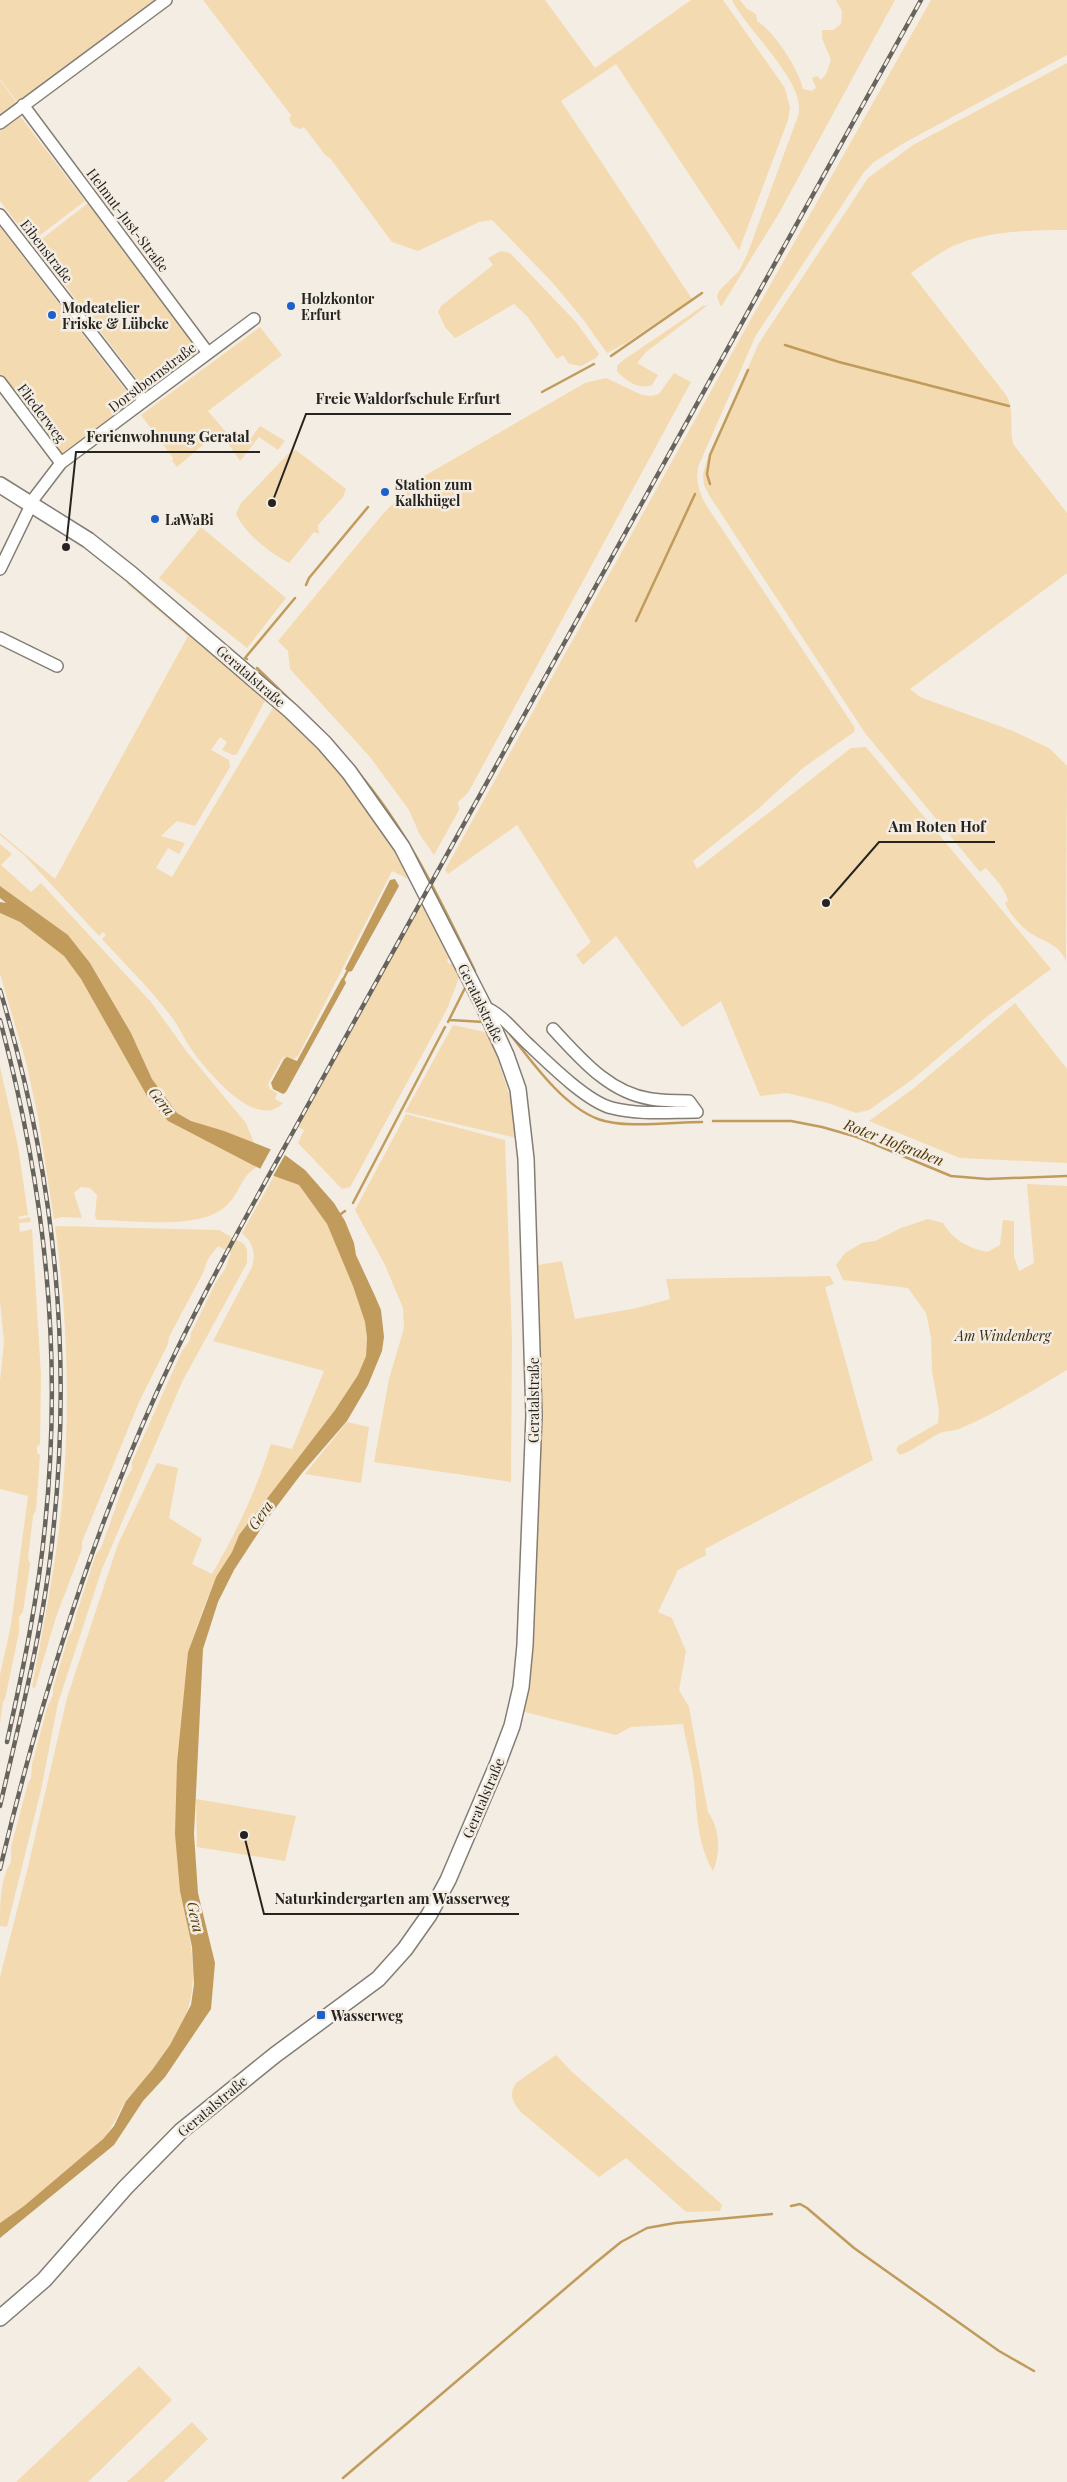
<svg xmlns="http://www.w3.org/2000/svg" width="1067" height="2482" font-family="'Playfair Display',serif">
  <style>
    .green { fill: #f4dab0 }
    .water { fill: #c19b5c }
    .pier { fill: #f4ede3 }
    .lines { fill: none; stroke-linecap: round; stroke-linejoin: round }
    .stream { stroke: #c19b5c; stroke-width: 2.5 }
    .street-casing { stroke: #837d74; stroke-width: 14 }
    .secondary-casing { stroke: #837d74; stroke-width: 18 }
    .street { stroke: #fff; stroke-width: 11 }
    .secondary { stroke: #fff; stroke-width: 15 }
    .rail-casing { stroke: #67645e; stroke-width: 4.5 }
    .rail { stroke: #f4ede3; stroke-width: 2.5; stroke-dasharray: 8; stroke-linecap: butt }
    .poi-dot { fill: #1b60cb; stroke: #f4ede3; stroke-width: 2 }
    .labels { text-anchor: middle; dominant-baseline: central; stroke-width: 5; stroke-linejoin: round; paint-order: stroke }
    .street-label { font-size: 14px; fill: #262420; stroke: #f4ede3 }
    .poi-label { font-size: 14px; font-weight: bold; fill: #262420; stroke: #f4ede3; text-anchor: start }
    .park-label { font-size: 14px; font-style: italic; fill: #3d2d10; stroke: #f4ede3 }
    .water-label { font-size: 15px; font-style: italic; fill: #4f3500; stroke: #f4ede3 }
    .leader { fill: none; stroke: #262420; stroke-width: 2 }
    .callout-dot { fill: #262420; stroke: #f4ede3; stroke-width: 2 }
    .callout-label { font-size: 15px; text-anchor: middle; font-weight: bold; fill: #262420; stroke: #f4ede3; stroke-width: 5; stroke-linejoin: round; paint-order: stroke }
  </style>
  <rect width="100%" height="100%" fill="#f4ede3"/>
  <path class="green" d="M0,0H155L18,103L0,79Z
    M203,0H545L595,68L691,0H723L785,88L790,108L788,120L739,250L616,64L561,101L692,299L626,343L607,353L582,318L552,282L492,220L479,222L418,251L392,242L330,158L326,156L304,127L300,129L293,126L289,119L291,115Z
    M732,0H740L747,9L756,14L757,21C774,31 799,70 803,89L812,91L816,88L812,78L817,76L821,80L826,74L831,60L822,38V30H833L841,24L842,11L836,0H895L778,215L721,307L717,297L719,291L739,271L747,255L795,124C797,120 799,114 799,109C801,78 746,29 732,0Z
    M931,0H1067V55L904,143L874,162L864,172L756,335L698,467C696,482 699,492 706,505L855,728L854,732L803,768L758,809L693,861L697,869L851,748L866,747L1051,969L985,1018L913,1079L869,1110L856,1113L828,1103L787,1093L760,1096L721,1001L682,1027L616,936L583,965L576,955L591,942L517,825L448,874L445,870L751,319Z
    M1067,63V230C1031,230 987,231 953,246C939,253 924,264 911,273L1006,395C1015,410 1009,427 1013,444L1067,513V573L910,689L920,697L1013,731L1049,748L1067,766L1066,962C1060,944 1044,942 1030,933C1020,925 1010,915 1005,903L1008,901C1005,888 995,879 986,868L980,872L865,733L709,495L704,485L703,474L707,460L759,343L868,178L913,145Z
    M0,80L16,102L0,114Z
    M20,116L85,201L31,242L0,201V131Z
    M88,203L202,351L146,391L34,245Z
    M0,227L134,401L58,456L0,379Z
    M501,251L510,253L576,322L599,354L596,358L581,366L569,364L563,355L557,359L527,316L514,304L461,335L455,338L445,327L438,312L441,306L493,265L488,258Z
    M708,305L646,352L637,363L658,375L652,385C640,390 625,381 617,371V366L622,361L703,306Z
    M260,327L282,355L208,411L237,445L252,437L260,426L285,441L278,450L259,437L240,461L223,436L217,433L177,467L172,461L173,458L141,415Z
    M674,373L691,382L468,793L458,802L459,810L434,855L420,835L409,810L370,757L290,669L288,651L278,641L382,515L414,482L585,383L606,378L642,395L651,396L659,394Z
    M296,450L346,489L343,497L318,525L319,534L314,532L289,563C268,551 247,536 236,514L241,503L289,453Z
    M201,527L286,598L247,648L159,578Z
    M129,580L266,699L237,754L233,755L222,750L227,742L220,737L211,750L229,760L230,767L195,826L177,821L161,836L185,843L179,854L168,848L156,868L172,877L275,704L293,719L346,777L391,840L408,879L392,871L298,1056L294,1059L283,1057L268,1084L270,1089L277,1093L275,1099L283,1103C256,1132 206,1070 191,1049C184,1039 179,1026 171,1016C150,989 125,964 102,939L106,935L103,932L99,936L24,855L0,835V833L55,879L188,636L127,584Z
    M0,844L12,854L1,865L31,892L41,883L151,1002L187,1052L246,1123L254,1143L191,1121L177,1113L152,1079L131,1033L90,963L68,935L0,886Z
    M423,901L451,956L447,960L449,964L455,963L460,975L447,1009L353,1182L350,1187L342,1189L298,1143L304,1130L298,1127Z
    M0,913L20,922L64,956L81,979L147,1096L168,1121L257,1167C240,1177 241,1192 227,1205C202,1231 132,1220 97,1220L95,1216L97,1195L90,1188L81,1187L74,1193L82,1218L62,1217L54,1219L38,1117L26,1062L0,974Z
    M1015,1003L1067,1069V1163L960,1158L869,1121L914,1088Z
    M453,1025L489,1033L514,1109L517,1138L405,1112Z
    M0,1067L18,1146L28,1215L18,1217L19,1219L30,1217L31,1222L19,1223L20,1232L32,1229L41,1375L40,1444L37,1446V1453L40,1455L36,1510L33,1516L28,1558L30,1564L23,1612L19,1617V1632L5,1699L3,1702L0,1724V1675L11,1625L28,1496L0,1489V1381L4,1342L0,1301Z
    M406,1114L505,1140L512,1339L511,1482L374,1462L389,1379L404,1328L403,1308L385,1265L355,1210Z
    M274,1176L299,1185L327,1224L353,1285L365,1322L367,1338L366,1356L358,1375L335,1410L239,1535L232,1552L216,1577L202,1612L188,1652L186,1686V1919C200,1987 195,2017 151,2071C144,2081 134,2090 126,2100C118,2113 113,2127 103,2139L24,2206L0,2223V1977L28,1867L67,1698L118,1544L157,1463L178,1468L169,1518L202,1539L192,1564L212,1574C237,1532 256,1490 271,1444L292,1449L324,1371L213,1341L252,1267C256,1252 253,1243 242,1233Z
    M1027,1184L1067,1186V1370C1032,1391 996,1413 959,1429C953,1431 946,1431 940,1433C926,1440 914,1450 900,1455L896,1450L898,1446L938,1423L939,1410L932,1371L931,1337L926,1313L908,1288L843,1280L836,1265L845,1253L862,1243L875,1241L901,1228L928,1219L943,1223C953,1240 968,1248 987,1252L1000,1245L1003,1220L1014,1221V1257L1019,1271L1034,1263Z
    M55,1226L219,1230L244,1244L247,1250V1263L182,1382L102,1569L58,1703L41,1790L7,1927L0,1926C0,1906 0,1878 11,1862V1847L28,1783L31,1778L32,1764L47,1708L53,1695V1688L69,1635L73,1629L76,1615L96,1554L101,1548L125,1481L132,1469V1462L182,1351L190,1340L191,1333L216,1282L225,1269L231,1253L218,1246L208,1259L203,1273L169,1337L168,1344L139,1402L82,1542V1549L56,1617L35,1688L32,1687C42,1635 52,1583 59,1530C71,1430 69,1326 55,1226Z
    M562,1261L575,1319L637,1308L670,1299L666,1279L830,1276L834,1284L825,1287L873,1460L705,1549L706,1555L678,1570L658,1612L672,1618L686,1651L679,1690L689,1707L708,1812C720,1829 721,1852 713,1871C697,1844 697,1812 694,1781C692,1762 686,1743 683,1724L631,1727L616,1735L521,1711L532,1266Z
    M347,1422L369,1427L361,1483L305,1474Z
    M196,1799L296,1816L285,1861L197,1847Z
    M556,2055L571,2071L718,2201L722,2205L720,2211L686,2212L626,2158L599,2177L522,2113C513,2103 508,2095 516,2083Z
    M139,2366L172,2400L88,2482H16Z
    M192,2422L208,2439L164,2482H127Z"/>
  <path class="water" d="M395,879L399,886L352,971L348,972L345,969L390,880Z
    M0,886L68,935L90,963L131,1033L152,1079L177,1113L191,1121L224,1131L285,1155L305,1170L334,1203L345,1221L354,1243L356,1255L375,1296L381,1310L384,1337L382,1351L368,1385L347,1421L302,1473L268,1518L234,1570L218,1602L203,1649L194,1834L198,1893L215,1963L211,2009L165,2077L143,2101L114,2145L0,2238V2223L24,2206L103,2139L114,2126L126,2101L152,2070L170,2045L191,2005L194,1984L192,1947L180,1891L175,1834L177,1763L188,1652L216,1577L232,1552L239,1535L335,1410L358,1375L366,1356L367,1338L365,1322L353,1286L327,1224L299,1185L274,1176L168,1121L147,1096L81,979L64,956L20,922L0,913V902L6,903L0,898Z
    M342,978H344L346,983L286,1092L283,1094L273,1089L271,1083L284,1059L287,1057L297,1061Z"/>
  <path class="pier" d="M272,1147L286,1153L272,1178L259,1171Z"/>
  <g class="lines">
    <path class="stream" d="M785,345L839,362L1009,406
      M611,356L702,293
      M542,392L594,364
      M710,484L707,474L710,455L748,370
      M306,585L309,578L368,507
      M636,621L695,494
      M247,659L245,658L295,598
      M257,668L319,728
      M357,771C408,830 441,902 475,971L474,972
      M344,978L347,972
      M450,1020L484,1022
      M448,1022L466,986
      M510,1034C532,1062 563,1106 598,1119C624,1129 674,1122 702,1122
      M713,1121H791L822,1127L857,1137L951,1176L987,1179L1067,1176
      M353,1203L445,1027
      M338,1216L345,1211
      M791,2206L800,2204L807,2208L854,2248L999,2351L1034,2371
      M343,2478L594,2264L621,2242L647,2228L675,2223L772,2214"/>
    <defs>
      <path id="street" d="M23,105L208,353
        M0,123L166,0
        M0,215L144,401
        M0,382L61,463
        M0,569L35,497L61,463L254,319
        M0,638L57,666
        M484,1007C501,1013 514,1031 527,1043C547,1062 587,1102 612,1108C640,1115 669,1112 697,1112L689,1101C677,1101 663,1101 651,1099C609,1093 580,1058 553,1029"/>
      <path id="secondary" d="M0,485L88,540L131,574L291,711L324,743L349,772L402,847L484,1007L506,1055L518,1089L526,1159L534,1415L525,1645L521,1687L512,1726L498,1763L448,1880L429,1915L405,1949L378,1979L275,2055L181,2131L125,2188L44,2280L0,2318"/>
    </defs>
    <use href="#street" class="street-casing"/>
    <use href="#secondary" class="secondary-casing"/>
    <use href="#street" class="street"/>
    <use href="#secondary" class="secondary"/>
    <defs>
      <path id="rail" d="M0,990C53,1166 73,1349 53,1533C44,1625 21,1715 0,1806
        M0,1020C45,1188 63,1352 45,1526C38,1598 23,1670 7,1742
        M0,1869C39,1706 88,1544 157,1392C202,1293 256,1199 308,1105L921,0"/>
    </defs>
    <use href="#rail" class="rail-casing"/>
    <use href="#rail" class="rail"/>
  </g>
  <g class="poi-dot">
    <circle cx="291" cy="306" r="5"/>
    <circle cx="52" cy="315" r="5"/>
    <circle cx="385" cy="492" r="5"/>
    <circle cx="155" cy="519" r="5"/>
    <rect x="316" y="2010" width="10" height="10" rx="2.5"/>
  </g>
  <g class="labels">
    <g class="street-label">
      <text transform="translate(128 220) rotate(53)">Helmut-Just-Straße</text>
      <text transform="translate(47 251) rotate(52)">Eibenstraße</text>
      <text transform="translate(152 377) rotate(-37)">Dorstbornstraße</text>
      <text transform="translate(42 413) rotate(53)">Fliederweg</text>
      <text transform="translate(251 676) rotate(41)">Geratalstraße</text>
      <text transform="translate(481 1003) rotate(64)">Geratalstraße</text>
      <text transform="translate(533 1400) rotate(-90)">Geratalstraße</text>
      <text transform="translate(483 1798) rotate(-67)">Geratalstraße</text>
      <text transform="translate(212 2106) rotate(-40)">Geratalstraße</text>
    </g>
    <g class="poi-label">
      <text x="301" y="298">Holzkontor<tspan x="301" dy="16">Erfurt</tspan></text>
      <text x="62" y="307">Modeatelier<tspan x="62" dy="16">Friske &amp; Lübcke</tspan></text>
      <text x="395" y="484">Station zum<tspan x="395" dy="16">Kalkhügel</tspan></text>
      <text x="165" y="519">LaWaBi</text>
      <text x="331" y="2015">Wasserweg</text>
    </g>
    <g class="park-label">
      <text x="1003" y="1335">Am Windenberg</text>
    </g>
    <g class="water-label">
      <text transform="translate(162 1101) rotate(52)">Gera</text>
      <text transform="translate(894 1142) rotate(21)">Roter Hofgraben</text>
      <text transform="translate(260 1515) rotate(-54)">Gera</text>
      <text transform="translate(196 1917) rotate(78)">Gera</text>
    </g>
  </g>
  <path class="leader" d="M272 503L306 414H511M66 547L76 452H260M826 903L879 842H995M244 1835L264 1914H519"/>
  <g class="callout-dot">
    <circle cx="272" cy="503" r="5"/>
    <circle cx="66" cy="547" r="5"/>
    <circle cx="826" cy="903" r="5"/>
    <circle cx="244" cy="1835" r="5"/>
  </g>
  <g class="callout-label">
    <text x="408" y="404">Freie Waldorfschule Erfurt</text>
    <text x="168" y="442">Ferienwohnung Geratal</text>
    <text x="937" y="832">Am Roten Hof</text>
    <text x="392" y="1904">Naturkindergarten am Wasserweg</text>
  </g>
</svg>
